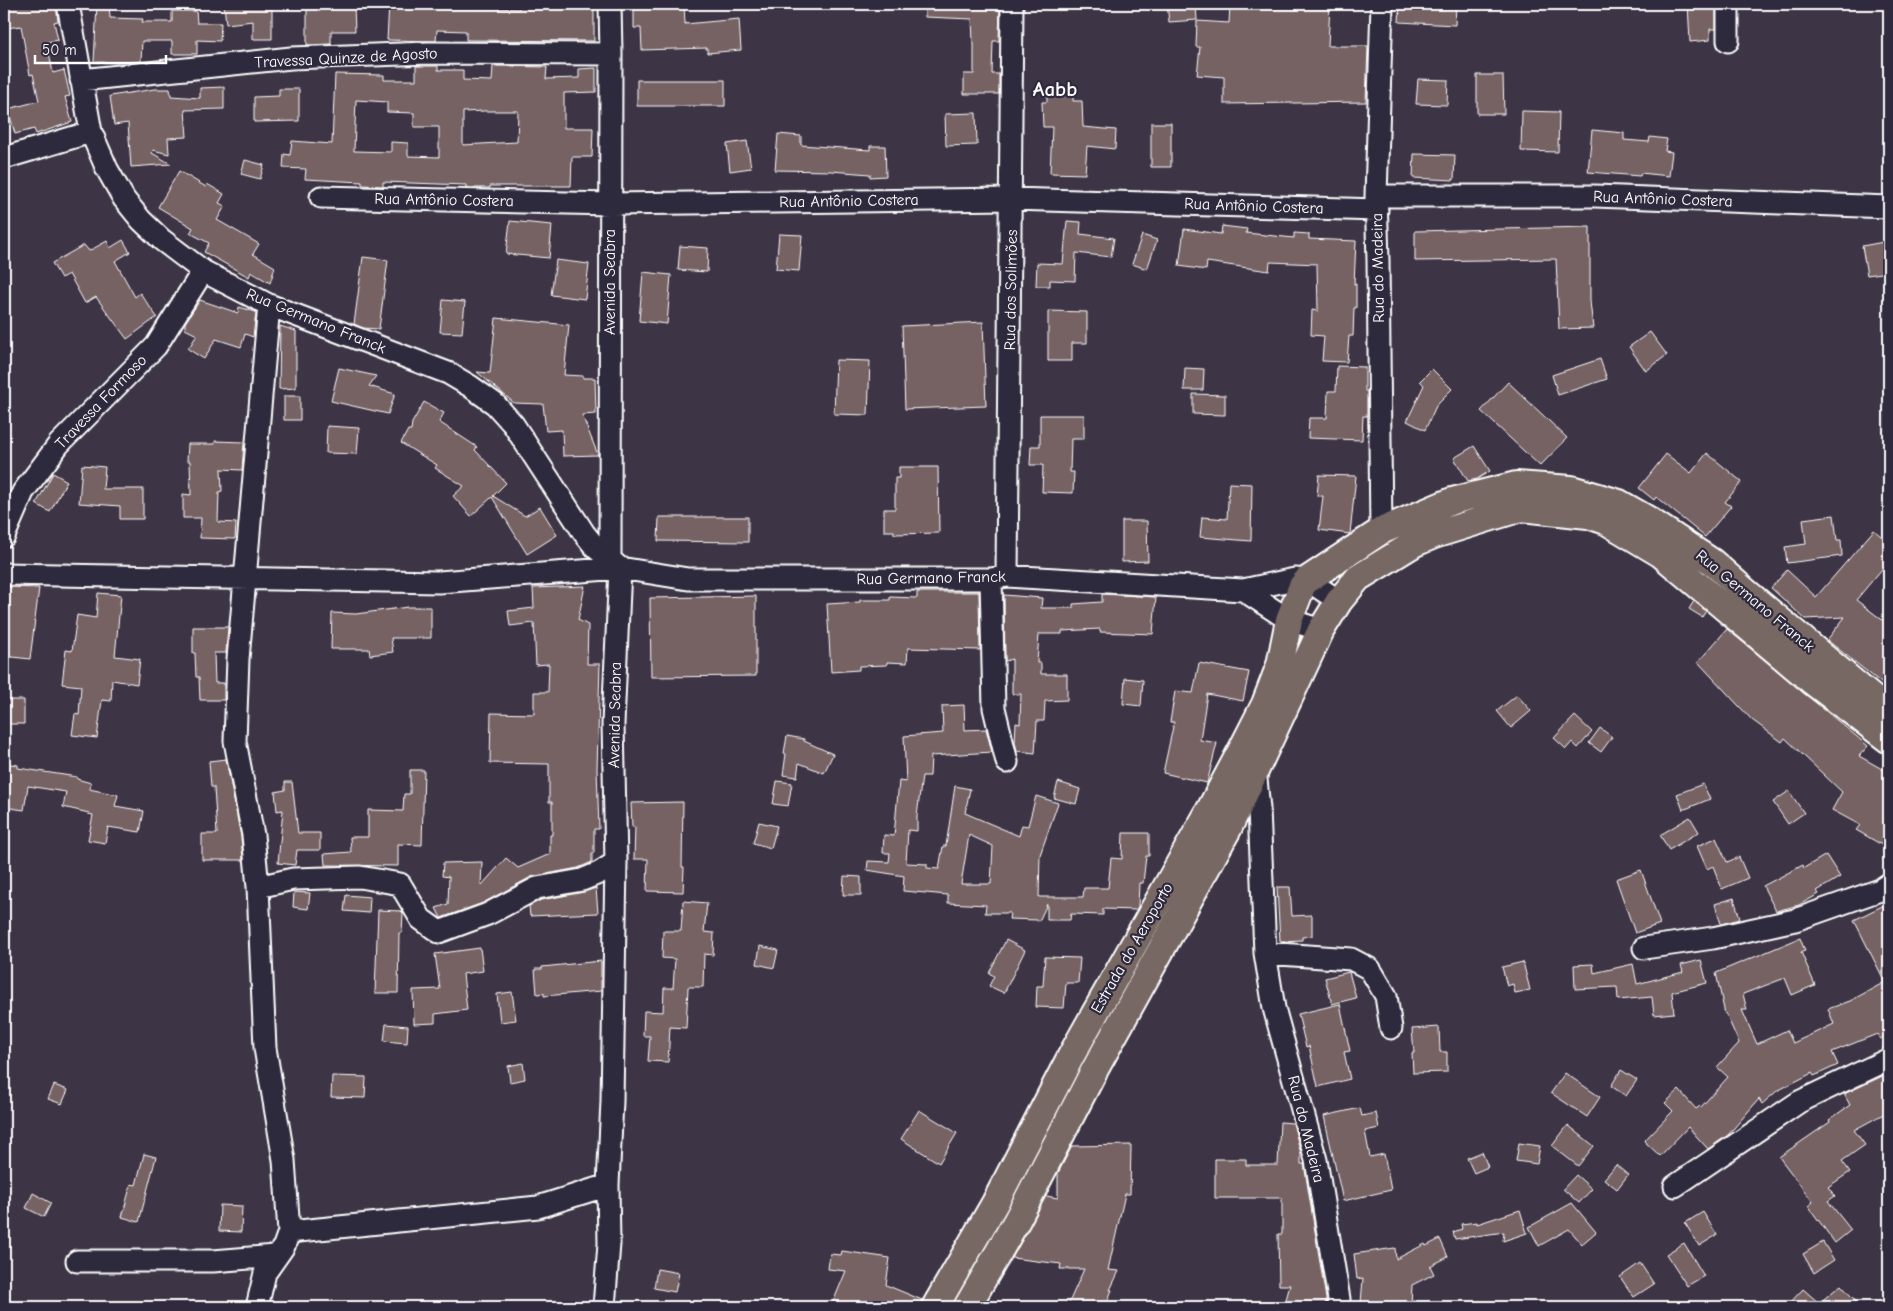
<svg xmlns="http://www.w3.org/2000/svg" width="1893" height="1311" font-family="'Comic Neue',sans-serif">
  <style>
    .building { fill: #776264; stroke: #fff; fill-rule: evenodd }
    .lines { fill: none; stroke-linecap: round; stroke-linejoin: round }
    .minor-casing { stroke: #fff; stroke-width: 25 }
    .major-casing { stroke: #fff; stroke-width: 30 }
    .minor { stroke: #2f2a3d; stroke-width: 21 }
    .major { stroke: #776864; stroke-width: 26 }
    .labels { text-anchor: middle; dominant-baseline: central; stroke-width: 4.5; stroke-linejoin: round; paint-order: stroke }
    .street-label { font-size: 16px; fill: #fff; stroke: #2f2a3d }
    .district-label { font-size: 21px; font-weight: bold; fill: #fff; stroke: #2f2a3d }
  </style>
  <rect width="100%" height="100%" fill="#3d3545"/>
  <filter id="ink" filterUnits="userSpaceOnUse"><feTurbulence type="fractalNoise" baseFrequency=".02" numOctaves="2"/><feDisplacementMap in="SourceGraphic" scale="10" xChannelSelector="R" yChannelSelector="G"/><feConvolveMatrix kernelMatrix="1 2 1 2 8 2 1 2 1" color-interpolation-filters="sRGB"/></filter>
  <g filter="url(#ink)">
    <path class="building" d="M16,4H56L58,21L54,22L58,40L47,42L53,73L64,70L70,96L65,97L72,122L36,134L34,129L15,134L8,109L39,101L33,74L30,75L21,26L6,28L5,21H4V5Z
      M97,4H109L110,18L143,19L142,22H172V11H196L197,23H221L220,41L197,40V54H172V41H142L141,61L125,63L94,62Z
      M224,4H272V39H253V21L226,24Z
      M389,4H437V6L467,8L468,4H492V8L519,9V4H594V41L466,40V31L437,30L436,41L387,40Z
      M634,4H684L685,24L739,19L741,50L707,53V48L642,50L641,28H634Z
      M925,4H1000L999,41H993L992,74H999V94H964V74H974V42H973L972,19L925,17Z
      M1167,4H1196L1197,20L1169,22Z
      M1230,4H1330L1328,46H1368L1366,102L1224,104V77L1197,75L1200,47H1196L1197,21L1229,23Z
      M1400,4H1456L1455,25L1399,22Z
      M1688,4H1716V29H1710V40L1690,42Z
      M307,6H354L355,31H331V44L307,45Z
      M416,66H438V70H463V80L492,81L493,66L547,67L546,79L579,78V69L596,68V92L564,93V128H593L592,157H572L571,186H490V188H466V185L383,182V186L362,185V182L305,179L306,169L283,168L284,154L290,155L292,141L332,144L335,74L384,75V80H416ZM356,100L387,102V112L414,113V127H439V157L408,156V143L391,142V152L354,151ZM484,111H518L517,142L463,145V112Z
      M1477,75H1503L1504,114H1477Z
      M1418,79L1448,80L1447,105L1416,104Z
      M637,80H725V106H637Z
      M224,87V109L185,110L187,137L168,138L169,154L153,150L152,153L171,164L131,167L128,123L114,125L110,96L155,89H170L171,96L200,98V88Z
      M279,89H299V121L254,122V97L279,96Z
      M1047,89H1073V101H1082L1083,127L1116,130L1115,149L1087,146L1085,174L1050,173L1052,127H1043L1042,102H1047Z
      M1522,111L1559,112L1558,152L1521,151Z
      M976,113L977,145L946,146L945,114Z
      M1151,123H1171V167H1151Z
      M1592,130L1624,133V140L1649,142L1650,137L1667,139L1665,151L1672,152L1669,176L1641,173L1640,176L1588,172Z
      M778,134L801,136V145L870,150V146H885L886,176L870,177V174L831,171L775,170Z
      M747,141L751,168L730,171L727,144Z
      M1414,154L1455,155L1454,180L1413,178Z
      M245,160L264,165L260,179L241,174Z
      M179,171L206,187L207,184L224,194L219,203L225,206L217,220L259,244L253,254L275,267L270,283L251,272L249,277L204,252L209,243L190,233L193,228L158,207Z
      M510,221L552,225L549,258L506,254Z
      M1067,221L1081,222L1080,234L1114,238L1111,257L1076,253L1075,281L1050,280V286H1036L1037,263L1063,264Z
      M1222,226L1247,229L1246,233L1294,238V233L1309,234V239L1356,241L1354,284H1356V308H1354L1353,336H1349L1347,362L1322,361L1324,336L1311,335L1312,310L1318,311L1317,264L1270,262L1269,271L1207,262L1206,270L1179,266L1184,229L1221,234Z
      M1590,227V301L1593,328L1559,329L1556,259L1415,261V231Z
      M779,234L802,235L799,271L776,269Z
      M1142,235L1157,240L1147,269L1132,264Z
      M123,240L130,252L115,261L135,297L140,293L157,317L127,339L96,297L85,303L69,274L61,278L52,263L84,245L89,251L107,241L110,248Z
      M1889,241V272L1867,275L1862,246Z
      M680,246L708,248L707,272L678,270Z
      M363,257L388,260L379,329L363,328L354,324Z
      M556,260L589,264L585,299L551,295Z
      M643,272L671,275L667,324L639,321Z
      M200,300L238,313L239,307L256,312L253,337L245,334L241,347L216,339L204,359L188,349L197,335L185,329V323Z
      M443,300L465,302L462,333L440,332Z
      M1048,311L1087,312V343H1072V361H1048Z
      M496,318L569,325L564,375L583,376V378H595L596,414L582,415L598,455L563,456L562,430L546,431L543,404L514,403L477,372L490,373Z
      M983,322L986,406L905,409L902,326Z
      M280,326L296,331V388L279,389Z
      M1650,332L1667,355L1646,371L1629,347Z
      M1600,359L1607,379L1558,395L1552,375Z
      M836,360L870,361L868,415L834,414Z
      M1337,366L1365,367V391H1367V416H1363L1362,440L1308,438L1309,418H1327L1328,391H1336Z
      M339,368L376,376L369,386L395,394L388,414L331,401Z
      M1185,368L1204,369L1203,390H1184Z
      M1432,369L1452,389L1437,404L1425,430L1407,421L1424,385L1420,381Z
      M1508,382L1567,438L1540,466L1481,411Z
      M1193,394L1225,395V415L1193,414Z
      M284,396H300V420H284Z
      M424,402L444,413L439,422L477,447L475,450L506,483L493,496L525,516L540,507L557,535L527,554L492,497L471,516L453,496L464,486L435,468L437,465L401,443L408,430H411L412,423Z
      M1040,415H1084V439H1071L1070,472H1074L1073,493L1042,492L1043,465H1030L1031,446H1040Z
      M327,426L359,428L357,454L326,453Z
      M215,441L244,442L242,470L221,469L222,491L219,492L218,522L236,523L235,539L200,538L201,518H183V494L191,495L190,461H187L188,444H215Z
      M1474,446L1490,471L1477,479L1468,481L1454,458Z
      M1707,453L1742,482L1725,502L1731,506L1705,537L1656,497L1654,500L1639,488L1666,454L1691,473Z
      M82,465L105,467L103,489H143V519H120V506L79,503Z
      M899,467H938L939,533L894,534V531H884V509H895V478H899Z
      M53,473L67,481L50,512L36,504Z
      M1319,475L1356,476L1350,534L1319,530L1323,496H1317Z
      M1229,483L1252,484L1251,541L1200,537L1202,517L1227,519Z
      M1834,515L1837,540H1841L1842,556L1787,563L1785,547L1806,544L1803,519Z
      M659,517H748V542L658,541Z
      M1122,521H1147L1148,561L1122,562Z
      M1874,530L1889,543V575L1882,569L1856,600L1889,625V689L1827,640L1845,617L1805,619L1771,588L1787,570L1816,597Z
      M585,586L578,620L588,625L587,664H600L597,769L599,829H594V853H592V862L578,868L531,877L483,903L441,918L436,908L448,904L449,877L442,876L443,863L482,862L481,886L506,858L518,868L550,854V835H552V802H549V764L490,763L491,713L534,714V692H548L549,664L536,665L534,623L510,626L508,611L534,608L533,588Z
      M6,587L39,588L30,659L4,656V607Z
      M917,592H979L980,650L908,648L907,663L887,662V665L859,666V670L831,672L827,604L860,602V600H890V597L917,598Z
      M98,593L121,595L115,656L140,659L137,684L112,680L111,701L102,700L97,738L72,735L75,714L79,715L81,686L62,684L66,650L72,651L77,615L96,618Z
      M1102,594L1156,597L1153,634L1100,632V629L1062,631V634H1039L1037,663H1041V674H1067V700L1045,701L1044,721H1037L1035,753L1017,751L1015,742L1016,723L1020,724L1021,694H1012V659L1005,661L1004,595L1042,598L1041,608H1073V604L1102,602Z
      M756,596V676L651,677L650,598Z
      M1694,601L1706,611L1702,617L1689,609Z
      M408,607H431V638H391L393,652L370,655L369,649H331L332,613L356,614Z
      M193,627H228L226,653H214L215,683H224V700H200L199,677H196L195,653H193Z
      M1727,629L1868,746L1859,756L1889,773V849L1856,830L1860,825L1832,810L1842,792L1785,738L1782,742L1752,720L1698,662Z
      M1199,663L1249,672L1243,701L1207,694L1200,740L1217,743L1207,783L1163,773L1174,722H1170L1175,691L1193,693Z
      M1125,678L1143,680L1141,706L1123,704Z
      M1517,695L1531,711L1511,728L1497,711Z
      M4,700H24V724H4Z
      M964,705L965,730L986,729L992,752L931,756L930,776H922L917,816V831L908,830L906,863L927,864V868L939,869L943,846H946L955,786L970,789L965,813L1019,836L1022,825L1028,826L1036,796L1058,803L1040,855L1039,897H1083L1084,888H1108L1111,858L1122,859L1123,833H1149V856H1146L1143,883H1139L1138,906L1136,910L1103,909V915L1071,914L1070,920H1047V904L1040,919L1038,920L1009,919L1010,913H985L986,905L948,903V895L903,891L904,876L867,870L868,861L889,862L890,853H883L884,835L894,836L899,781L906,782L904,736L943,733L942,706ZM969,835L993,846L991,884H961Z
      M1575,716L1592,732L1578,748L1572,742L1566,749L1554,738Z
      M1600,728L1612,737L1601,752L1589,743Z
      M787,736L804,739V741L833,754L824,773L799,763L797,777L783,775L786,754L784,753Z
      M226,759L241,837L243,860H202V834H217L214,787H211L209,761Z
      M4,763L18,765V768L77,777V779L91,783L89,789L118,795L115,806L144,811L140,832L108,827L105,843L88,840L93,815L88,814L89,813L63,807L66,792L28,786L24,810L4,807Z
      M410,770H424L422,845L398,844V866L325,865L324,854L351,852L350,837H368V810L403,811L404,794H410Z
      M777,781L792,783L788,806L773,804Z
      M285,782H292L298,833H320V850H297L295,865L278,863L283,810L277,811L275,792L285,790Z
      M1058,782L1080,789L1076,804L1054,798Z
      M1703,784L1710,799L1683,810L1677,794Z
      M1789,791L1804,813L1788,824L1773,802Z
      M683,802L682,867H684L683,892L647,891L648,859H634L635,827H632L631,803Z
      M1690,817L1699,832L1669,850L1660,835Z
      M759,822L777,826L771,848L753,843Z
      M1716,838L1727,862L1739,857L1748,878L1722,889L1713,866L1707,869L1697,846Z
      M1826,855L1840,877L1817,891L1819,894L1799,905L1776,911L1763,886L1803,865L1804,868Z
      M1641,870L1660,924L1635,933L1616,879Z
      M844,876L861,877V895H843Z
      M1277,887H1290L1292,916L1312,915V936L1302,937V940L1280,941Z
      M596,888L598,913L530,916L529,906L541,900L584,892Z
      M294,892L310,893L308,909L293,907Z
      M346,895L370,897L369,913L344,911Z
      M1734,898L1740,919L1721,924L1715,904Z
      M683,901L707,903L704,932L714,933L713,955L704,954L703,987H688L686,1028L670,1027L668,1062L648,1061L650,1036H643L644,1011L663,1012L664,988H673L675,959L662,958L663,931H681Z
      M1884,905L1889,915V1034L1880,1039L1877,1034L1832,1052L1838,1065L1814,1076L1812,1073L1777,1091L1762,1104L1759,1099L1728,1135L1708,1149L1688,1127L1660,1156L1644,1141L1673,1111L1665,1103L1679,1090L1696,1109L1700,1106L1701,1107L1728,1077L1717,1067L1739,1043L1726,1014H1725L1716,973L1800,938L1805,951L1801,952L1815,985L1792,995L1785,978L1743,994L1747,1010H1742L1757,1044L1787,1030L1793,1043L1834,1024L1828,1009L1850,1001L1885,982L1854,920Z
      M378,910L401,911L403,913L402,933H399L398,993H375Z
      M1006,940L1025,950L1004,993L989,986L994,976L989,973Z
      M760,946L778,950L774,968L757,964Z
      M480,948L483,971L463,974L467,1010L435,1014V1023L414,1024L413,990L440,989L435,954Z
      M1045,957L1080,958L1078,983H1066L1064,1008L1036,1007L1037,986H1043Z
      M1701,960L1707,983L1672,992L1674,1013L1654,1015L1652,997L1618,1000L1617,987L1575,989L1574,965L1593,964L1594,973L1633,964L1637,984L1683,972L1681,965Z
      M601,961V991L544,996V993L537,994L535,969H542V967Z
      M1523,962L1530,990L1515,993L1513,984L1507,986L1502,967Z
      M1349,972L1356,998L1332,1004L1325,978Z
      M512,992L516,1020L500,1022L497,994Z
      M1340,1004L1350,1051L1344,1052L1350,1079L1318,1087L1309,1046L1306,1047L1298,1014Z
      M386,1024L408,1026L407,1043L384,1041Z
      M1439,1027L1440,1052H1447V1072L1413,1073L1412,1053H1414L1412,1029Z
      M523,1063L525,1079L510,1082L508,1066Z
      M1621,1070L1637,1080L1626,1096L1611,1086Z
      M1565,1073L1600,1097L1587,1117L1551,1093Z
      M1889,1073V1111L1854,1130L1865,1145L1842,1161L1850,1172L1828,1187L1835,1196L1828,1201L1851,1230L1835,1243L1808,1206L1813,1202L1779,1157L1830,1122L1829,1120L1850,1105L1844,1094Z
      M332,1076L366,1077L365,1098L331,1097Z
      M54,1085L68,1090L62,1104L48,1099Z
      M1360,1108L1362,1116L1376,1113L1379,1128L1365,1131L1370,1157L1384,1154L1391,1190L1343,1201L1324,1116Z
      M919,1110L957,1133L939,1163L901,1139Z
      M1280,1122L1293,1123L1301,1154V1164H1304L1326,1299L1325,1307H1284L1290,1285H1279L1278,1234H1282V1198H1215V1159H1246V1165H1278Z
      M1568,1125L1594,1146L1578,1166L1552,1146Z
      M1519,1143L1540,1146L1537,1164L1516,1161Z
      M1131,1145L1130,1194H1125L1108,1270L1119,1271L1110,1290H1112L1105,1307H1067L1084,1269H1060L1061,1264L1012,1258L1046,1196L1058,1198V1173L1072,1146Z
      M1482,1152L1488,1167L1474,1173L1467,1158Z
      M144,1154L156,1157L139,1222L122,1217L131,1184L136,1185Z
      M1616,1165L1628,1175L1617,1189L1604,1179Z
      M1576,1175L1592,1189L1579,1203L1563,1189Z
      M33,1193L51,1203L44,1217L26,1208Z
      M1572,1203L1596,1232L1582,1244L1569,1229L1539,1246L1529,1227Z
      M220,1205L242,1206L241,1232L219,1231Z
      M1520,1210L1527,1233L1503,1241L1504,1232L1455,1239L1453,1232L1462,1229L1461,1224L1477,1222V1224Z
      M1703,1212L1717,1235L1699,1246L1685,1223Z
      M1440,1239L1448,1257L1430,1266L1434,1274L1412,1285L1411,1307L1361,1303L1363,1278L1357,1279L1354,1254L1395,1248L1396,1259L1425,1244L1426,1246Z
      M1823,1242L1834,1260L1814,1273L1803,1254Z
      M1684,1243L1704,1276L1687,1286L1666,1254Z
      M842,1251L890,1258L886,1285L922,1300L920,1307H831L846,1271L828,1269L830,1254L841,1255Z
      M1640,1263L1654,1284L1634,1297L1620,1277Z
      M657,1269L679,1273L675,1292L654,1288Z
      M1841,1285L1861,1307H1786L1803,1289L1819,1303Z"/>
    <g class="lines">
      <defs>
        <path id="minor" d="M68,4L91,132L107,169L124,199L141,220L162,240L203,271L269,305L448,373L470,386L495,404L513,424L584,533L596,548L620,568
          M610,4L611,54L610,561
          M1728,41V4
          M81,80L291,58L429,53L611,54
          M4,158L91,132
          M1376,196H1595L1889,207
          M321,197L610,204L1012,199L1377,210
          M1381,531L1378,260L1376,196L1382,4
          M4,536L23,492L59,444L156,346L203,271
          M4,574L439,582L620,568L688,579H991L1007,576L1243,590L1295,579L1307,580L1339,601
          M1007,576L1012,4
          M991,579L994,708L1007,762
          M1243,590L1289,620L1321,630
          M1255,769L1259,809L1265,953L1274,1008L1316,1160L1339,1299L1338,1307
          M258,887L293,879L360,877L400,884L421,919L439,932L488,914L537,888L582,880L599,873L616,862
          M1644,948L1713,938L1795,920L1880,890L1889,884
          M1265,953L1351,959L1370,969L1386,996L1391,1028
          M1675,1186L1799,1102L1889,1059
          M289,1232L538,1207L608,1185
          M77,1261H213L275,1256
          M257,1307L265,1273L284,1246L289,1232L284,1160L265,1048L258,887L253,835L235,741L238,659L269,305
          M604,1307L609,1244L608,1185L612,1101L616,862L613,724L620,568"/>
        <path id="major" d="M935,1307L995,1203L1072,1054L1208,813L1243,747L1265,704L1280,665L1289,620L1302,586L1307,580L1381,531L1452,501L1516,485L1571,489L1619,503L1647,519L1712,562L1746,592L1889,712
          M967,1307L1017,1220L1094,1071L1228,829L1321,630L1339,601L1358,578L1415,543L1434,535L1521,508L1588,515L1606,521L1661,554L1813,682L1889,740"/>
      </defs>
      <use href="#minor" class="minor-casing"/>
      <use href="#major" class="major-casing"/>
      <use href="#minor" class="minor"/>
      <use href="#major" class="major"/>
    </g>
  </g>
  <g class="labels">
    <g class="street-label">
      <text transform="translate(346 58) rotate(-3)">Travessa Quinze de Agosto</text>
      <text transform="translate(1663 199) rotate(2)">Rua Antônio Costera</text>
      <text transform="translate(444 200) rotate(1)">Rua Antônio Costera</text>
      <text transform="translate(849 201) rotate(-1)">Rua Antônio Costera</text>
      <text transform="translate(1254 206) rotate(2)">Rua Antônio Costera</text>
      <text transform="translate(1378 268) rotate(-91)">Rua do Madeira</text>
      <text transform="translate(610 282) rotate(-90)">Avenida Seabra</text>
      <text transform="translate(1011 290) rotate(-89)">Rua dos Solimões</text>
      <text transform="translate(316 321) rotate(22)">Rua Germano Franck</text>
      <text transform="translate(101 402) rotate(-46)">Travessa Formoso</text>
      <text transform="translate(931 578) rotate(-1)">Rua Germano Franck</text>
      <text transform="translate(1755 601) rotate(40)">Rua Germano Franck</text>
      <text transform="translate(615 715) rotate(-89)">Avenida Seabra</text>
      <text transform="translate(1132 948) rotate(-60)">Estrada do Aeroporto</text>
      <text transform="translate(1306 1129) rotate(76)">Rua do Madeira</text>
    </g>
    <g class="district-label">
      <text x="1055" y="89">Aabb</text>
    </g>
  </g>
  <rect width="1893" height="1311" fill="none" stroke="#2f2a3d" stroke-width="20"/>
  <rect x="10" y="10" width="1873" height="1291" fill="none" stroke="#fff" stroke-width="2" filter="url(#ink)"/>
  <path d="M35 55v8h131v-8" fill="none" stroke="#ffffff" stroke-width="2.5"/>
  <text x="42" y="55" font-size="15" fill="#ffffff" stroke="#2f2a3d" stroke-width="4" paint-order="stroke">50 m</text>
</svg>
